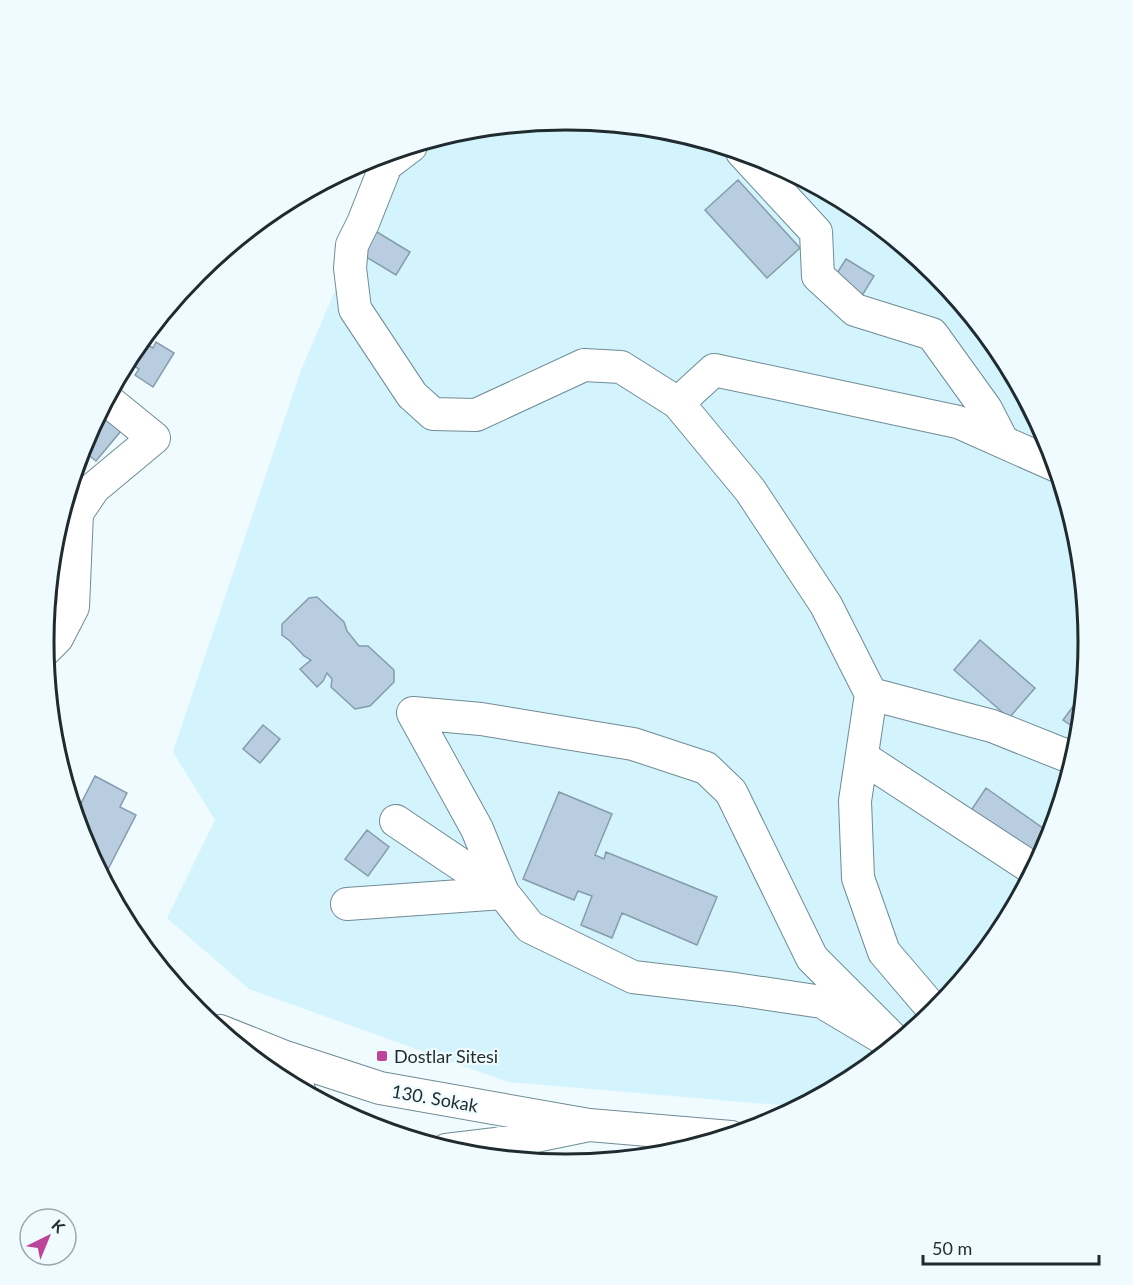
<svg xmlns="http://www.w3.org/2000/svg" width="1133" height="1285" font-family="Lato,sans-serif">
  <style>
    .built { fill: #d3f3fd }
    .building { fill: #b8cee0; stroke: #869bac; stroke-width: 1.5 }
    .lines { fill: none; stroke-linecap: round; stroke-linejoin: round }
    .minor-casing { stroke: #6f8c94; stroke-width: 34 }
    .minor { stroke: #fff; stroke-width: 32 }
    .poi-dot { fill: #bc4599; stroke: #effbff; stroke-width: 2 }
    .labels { text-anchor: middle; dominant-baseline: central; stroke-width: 4.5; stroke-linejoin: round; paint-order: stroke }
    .poi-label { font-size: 18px; fill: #1f2b2e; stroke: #effbff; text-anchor: start }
    .street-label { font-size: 18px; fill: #1f2b2e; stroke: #effbff }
    .rim { fill: none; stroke: #1f2b2e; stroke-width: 3 }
  </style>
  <rect width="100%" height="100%" fill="#effbff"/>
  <path class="built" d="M567,120L669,130L767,159L857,208L937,273L1002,352L1050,443L1080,541L1089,643L1079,745L1050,843L1001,933L936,1013L857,1078L802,1107L508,1082L249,989L167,918L215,820L173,752L301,370L395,151L465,129Z"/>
  <path class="building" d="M738,180L800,248L767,278L705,210Z
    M372,229L410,252L396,275L358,252Z
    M846,259L874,276L860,299L832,281Z
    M141,341L153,348L156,342L174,353L153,387L135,375L139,369L131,364L135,357L130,354Z
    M99,413L121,431L96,461L81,449L83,442Z
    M317,597L344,622L347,631L359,646H368L394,670V682L370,706L355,709L331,687L332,679L327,673L323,681L317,687L300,669L311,660L304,656L290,641L282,635V624L309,598Z
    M980,640L1035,688L1009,718L954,670Z
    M1085,690L1081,732L1063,720Z
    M263,725L280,739L260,763L243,749Z
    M95,776L127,793L120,807L136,815L103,879L83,842L75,815Z
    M986,788L1047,831L1027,860L966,818Z
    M559,792L612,814L595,855L604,859L606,852L717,897L697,945L622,913L612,938L581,925L592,896L578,891L574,900L523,879Z
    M367,830L389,847L368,876L345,859Z"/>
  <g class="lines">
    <defs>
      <path id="minor" d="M411,146L386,165L363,223L352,245L350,268L355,309L412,395L433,414L476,415L584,365L621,367L678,403L750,490L826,605L871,694L855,801L858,878L884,952L936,1013
        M742,152L816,232L818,276L855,310L932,334L986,409L1003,442
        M678,403L714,370L958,422L1057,466
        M44,651L57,638L73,607L77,513L94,488L154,438L106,399
        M871,694L992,726L1075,759
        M862,757L1035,870
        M347,904L503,893L396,821
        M220,1031L285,1057L380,1088L589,1125
        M896,1046L822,1002L735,989L633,977L530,927L503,893L477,829L413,713L481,719L633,744L706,768L731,792L812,958L898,1044
        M285,1057L299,1090
        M446,1150L496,1144L589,1125L731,1137"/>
    </defs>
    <use href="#minor" class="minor-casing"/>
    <use href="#minor" class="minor"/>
  </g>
  <rect class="poi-dot" x="376" y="1050" width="12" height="12" rx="3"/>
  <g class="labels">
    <g class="poi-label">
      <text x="394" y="1056">Dostlar Sitesi</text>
    </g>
    <g class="street-label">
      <text transform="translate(435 1098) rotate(10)">130. Sokak</text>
    </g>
  </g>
  <path d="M0 0H1133V1285H0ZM54 642a512 512 0 1 1 1024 0a512 512 0 1 1-1024 0Z" fill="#effbff" fill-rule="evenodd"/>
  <path class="rim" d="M54 642a512 512 0 1 1 1024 0a512 512 0 1 1-1024 0Z"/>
  <g transform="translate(48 1237) rotate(43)"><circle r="28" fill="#effbff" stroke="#9ca8ab" stroke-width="1.5"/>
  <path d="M0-4.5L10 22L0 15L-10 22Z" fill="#bc4599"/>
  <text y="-9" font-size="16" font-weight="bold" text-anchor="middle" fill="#1f2b2e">K</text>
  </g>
  <path d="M923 1255v9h176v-9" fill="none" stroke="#1f2b2e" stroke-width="3"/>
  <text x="932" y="1255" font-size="18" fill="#1f2b2e" stroke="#effbff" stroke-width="4.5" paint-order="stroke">50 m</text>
</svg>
